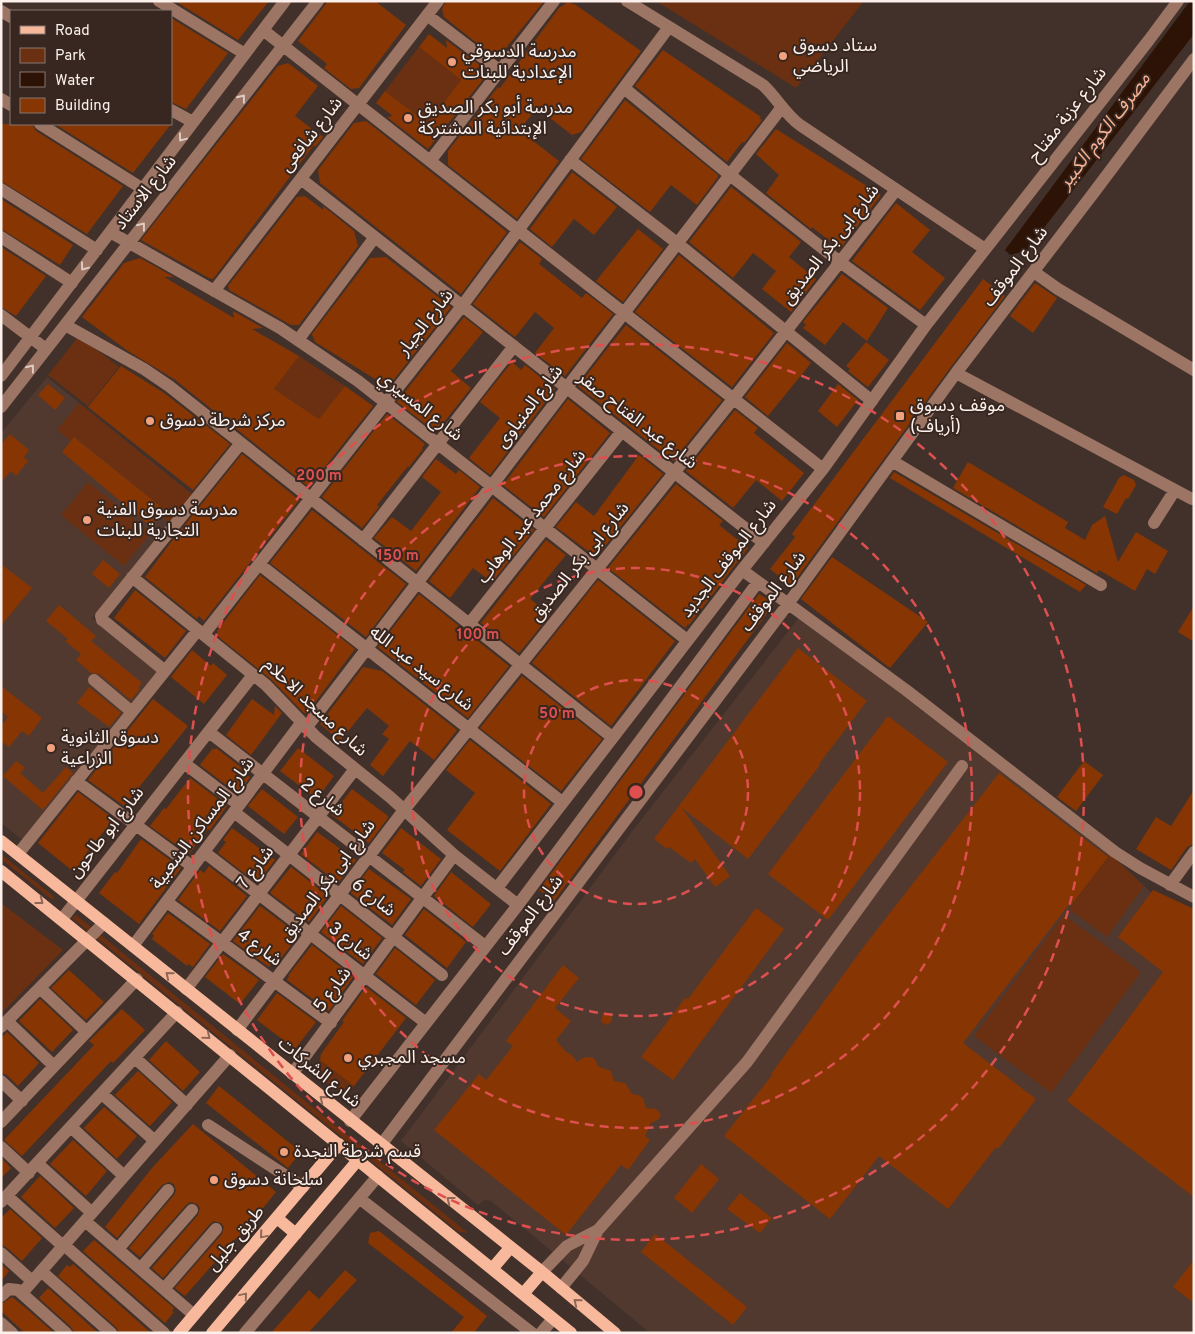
<svg xmlns="http://www.w3.org/2000/svg" width="1195" height="1334" font-family="Overpass,'Noto Sans Arabic',sans-serif">
  <style>
    .built { fill: #51392f }
    .green { fill: #6a3011 }
    .water { fill: #2d1206 }
    .building { fill: #873603 }
    .lines { fill: none; stroke-linecap: round; stroke-linejoin: round }
    .minor { stroke: #9c7564; stroke-width: 12 }
    .major { stroke: #f8b89b; stroke-width: 12 }
    .oneway { stroke: #decbc2 }
    .oneway2 { stroke: #8e6857 }
    .ring { fill: none; stroke: #dd504f; stroke-width: 2.5; stroke-dasharray: 9 6 }
    .poi-dot { fill: #f1a17d; stroke: #372720; stroke-width: 2 }
    .labels { text-anchor: middle; dominant-baseline: central; stroke-width: 4; stroke-linejoin: round; paint-order: stroke }
    .poi-label { font-size: 18px; fill: #fbf0eb; stroke: #372720; text-anchor: start }
    .street-label { font-size: 18px; fill: #fbf0eb; stroke: #372720 }
    .water-label { font-size: 19px; font-style: italic; fill: #f8b293; stroke: #372720 }
    .centre { fill: #dd504f; stroke: #372720; stroke-width: 2.5 }
    .ring-label { font-size: 15px; text-anchor: middle; font-weight: bold; fill: #dd504f; stroke: #372720; stroke-width: 4; stroke-linejoin: round; paint-order: stroke }
  </style>
  <rect width="100%" height="100%" fill="#42312a"/>
  <path class="built" d="M47,377L193,495L92,618L161,673L25,842L1,823V433Z
    M801,615L1108,852L1155,896L1194,928V1333H650L491,1201L484,1200L478,1205L401,1141L634,829Z"/>
  <path class="green" d="M656,1H864L796,88Z
    M419,47L461,80L428,124L385,91Z
    M79,336L119,367L88,406L48,375Z
    M299,356L345,386L319,419L274,389Z
    M79,403L193,495L171,524L161,515L165,510L75,437L71,441L57,430Z
    M88,482L151,533L124,566L61,515Z
    M1108,852L1144,886L1107,937L1069,909Z
    M1,854L53,896L54,899H51L1,859Z
    M1,903L63,950L1,1014Z
    M76,915L468,1233L459,1232L72,918Z
    M1064,915L1141,972L1051,1093L974,1036Z
    M320,1060L354,1086L346,1098L312,1071Z"/>
  <path class="water" d="M1190,1H1194V34L1026,251L1010,255L1005,250Z"/>
  <path class="building" d="M175,1H269L238,40Z
    M328,1H375L406,25L359,88L351,89L324,68L327,64L298,41Z
    M446,1H544L497,59L444,17L442,9Z
    M568,2L576,5L641,51L581,132L572,135L537,108L519,130L559,161L517,219L448,165V151L498,87L500,88L559,8Z
    M171,18L228,53L186,109L171,102Z
    M429,34L447,48L446,40L481,66L475,69L485,77L428,149L387,117L393,116L376,103L385,91L428,124L461,80L419,47Z
    M663,50L761,117L759,118L762,120L744,143L742,142L727,162L635,86Z
    M288,63L318,86L295,116L323,137L315,147L314,145L213,279L209,278L141,240L278,66Z
    M625,100L718,175V177L697,205L671,185L650,212L581,159Z
    M366,121L507,232L461,294L320,183L318,170L354,123Z
    M1,124H32L36,131L123,186L87,234L1,181Z
    M55,124H171L133,173Z
    M776,129L881,195L840,249L812,227L811,229L766,193L779,175L756,154Z
    M572,172L617,207L594,235L574,219L552,247L530,229Z
    M731,187L801,242L789,257L816,279L791,312L762,289L776,271L753,253L733,278L689,242Z
    M305,196L323,210V206L354,231L358,246L299,325H291L229,290L228,286L297,197Z
    M1,199L73,245L60,265L1,229Z
    M896,203L930,230L912,252L945,278L920,310L852,261Z
    M638,229L663,249L623,302L596,281Z
    M520,242L542,259L539,264L582,298L586,293L613,314L565,376L535,353L554,328L535,312L515,337L473,304Z
    M1,247L46,276L16,316L1,307Z
    M679,255L774,333L732,387L635,312Z
    M386,257L451,307L388,387L315,342L312,334L370,258Z
    M140,258L174,277H164L234,318L233,311L263,328L252,329L299,356L274,389L319,419L345,386L373,406L309,487L174,379L128,351L82,317L124,263Z
    M842,274L888,308L867,341L843,322L825,345L803,328L806,325L803,322Z
    M983,279L1005,296L950,368L791,586L770,569L795,537L792,534Z
    M1035,283L1057,298L1033,333L1010,316Z
    M464,317L483,332L451,371L471,388L436,432L397,402Z
    M626,325L722,400L673,461L578,386Z
    M866,342L889,360L868,387L848,371L850,369L846,366Z
    M787,343L811,363L768,416L745,397Z
    M512,362L521,370L525,365L555,389L490,475L469,458L500,418L480,402Z
    M121,366L164,393L230,444L193,490L88,407Z
    M48,384L65,398L55,410L38,395Z
    M838,384L858,400L837,427L818,411Z
    M568,399L610,433L544,517L503,485Z
    M735,410L758,428L754,433L804,473L782,501L756,480L733,508L686,471Z
    M387,414L425,444L422,448L423,449L409,467L408,466L377,505L379,507L362,528L322,497Z
    M10,434L29,450L24,457L28,461L16,476L11,471L1,482V445Z
    M74,437L165,510L151,527L62,452Z
    M242,454L299,500L204,621L199,616L197,619L145,577L172,541Z
    M639,455L663,474L596,557L556,527L576,502L594,516Z
    M436,459L456,474L459,470L480,487L416,571L374,538L392,517L411,531L441,492L422,477Z
    M968,462L1068,522L1065,528L1085,540L1092,525L1105,516L1118,562L1136,532L1168,551L1155,574L1147,569L1135,591L1099,570L1097,573L953,488Z
    M894,472L1086,585L1080,592L890,478Z
    M1124,475L1134,480L1136,485L1128,499L1126,498L1117,514L1103,507L1119,478Z
    M676,484L723,521L719,525L748,548L689,625L688,624L685,628L608,568Z
    M493,498L534,530L492,582L473,568L450,598L429,581Z
    M312,510L406,584L366,637L270,563Z
    M546,540L566,555L530,599L550,615L519,653L481,623Z
    M832,557L928,622L890,668L801,599Z
    M103,560L120,574L109,588L92,574Z
    M1,564L32,588L1,626Z
    M260,575L355,649L307,713H304L271,679L216,635L218,632L217,631Z
    M598,580L675,641L611,726L532,663Z
    M135,590L186,631L165,658L114,618Z
    M419,594L509,666L468,718L378,647Z
    M759,594L774,604L554,901L539,890Z
    M59,605L96,636L91,641L142,683L138,688L140,689L131,700L99,674L91,673L76,660L81,654L65,641L68,639L46,621Z
    M1194,606V642L1178,632Z
    M798,648L867,701L819,764L820,765L748,859L682,808L730,876L715,887L695,859L691,863L669,847L667,849L654,839Z
    M192,650L211,666L213,663L227,675L204,704L171,677Z
    M363,667L382,671L457,730L434,760L410,741L383,776L370,765L389,739L382,734L389,726L367,708L340,741L320,724Z
    M522,676L602,739L561,791L480,728Z
    M1,686L42,718L29,736L22,731L9,747L1,741V726L8,717L1,711Z
    M89,687L121,713L109,727L77,703Z
    M153,699L188,726L124,806L88,780Z
    M252,699L274,715L275,706L282,713L251,755L226,735Z
    M888,716L948,762L828,920L768,874Z
    M470,740L551,804L500,871L447,830L475,793L446,770Z
    M213,748L214,750L216,748L242,768L240,770L250,777L238,794L200,765Z
    M298,748L334,776L317,799L280,771Z
    M16,761L25,768L20,773L43,793L66,767L73,773L43,810L3,776Z
    M1084,761L1103,775L1076,811L1057,797Z
    M999,773L1108,857L1071,905L1070,903L963,1043L1036,1099L998,1149L996,1147L948,1209L879,1156L830,1219L724,1136L772,1075L771,1074L865,945Z
    M190,778L227,806L210,830L208,829L189,854L150,826L164,808L166,809Z
    M262,789L298,817L284,834L248,806Z
    M352,789L388,816V818L369,843L332,815Z
    M1194,790V844L1187,847L1171,870L1136,849L1156,817L1171,826Z
    M78,792L114,819L86,853L88,854L74,872L38,843Z
    M232,828L275,860L257,883L218,853L226,842L223,840Z
    M401,828L441,859L421,886L403,872L405,870L382,853Z
    M317,832L356,860L338,883L301,854Z
    M141,839L181,868L139,924L99,893L115,872L117,873Z
    M209,866L247,896L220,931L178,900L200,870L204,873Z
    M291,867L328,896L309,922L270,893Z
    M369,869L411,899L392,925L351,893Z
    M451,872L491,904L473,927L434,896Z
    M1153,890L1194,909V1197L1067,1101L1163,972L1118,937Z
    M260,906L299,935L275,966L271,964L269,967L233,941Z
    M341,906L382,938L363,964L321,932Z
    M756,908L784,929L673,1080L641,1057L685,998L688,999Z
    M424,909L466,942L447,968L405,935Z
    M168,913L210,944L193,967L188,964L187,966L152,939L154,935L152,934Z
    M312,945L353,977L329,1011L287,980L289,977L288,976Z
    M395,948L435,980L416,1005L376,974Z
    M223,954L259,980L240,1004L205,977Z
    M563,965L579,978L555,1008L571,1021L556,1040L566,1052L571,1054L577,1062L585,1057L594,1058L599,1067L611,1071L614,1081L625,1083L632,1094L638,1095L643,1098L646,1108L656,1109L661,1114L659,1119L651,1123L645,1136L650,1140L628,1170L621,1165L566,1235L434,1130L479,1074L486,1080L513,1046L506,1041Z
    M69,970L104,1002L86,1020L51,988Z
    M366,987L406,1018L354,1086L320,1060L321,1054L344,1022L342,1021Z
    M277,993L316,1022L295,1049L257,1020Z
    M40,999L73,1030L52,1052L19,1021Z
    M122,1009L145,1030L113,1063L111,1061L22,1156L4,1140L94,1045L89,1041Z
    M603,1012L612,1014V1021L607,1025L601,1022Z
    M7,1032L39,1063L18,1086L7,1075L1,1073V1039Z
    M166,1041L200,1072L183,1091L149,1060Z
    M138,1071L172,1102L150,1126L115,1095Z
    M219,1086L301,1152L288,1168L206,1103Z
    M104,1107L137,1136L117,1159L84,1128Z
    M193,1124L276,1192L238,1239L236,1238L185,1296L175,1288L222,1234L224,1227L221,1223L214,1221L210,1224L163,1278L152,1268L198,1215L200,1208L197,1204L190,1202L186,1205L140,1257L129,1248L174,1195L176,1191L174,1184L169,1182L162,1185L117,1238L105,1227L152,1168Z
    M73,1140L107,1171L86,1196L50,1164Z
    M1,1158L11,1168L1,1178Z
    M701,1164L719,1179L692,1213L674,1198Z
    M40,1176L74,1208L55,1228L21,1197Z
    M740,1193L772,1218L760,1233L727,1209Z
    M10,1209L42,1238L22,1261L6,1247L1,1245V1218Z
    M379,1231L487,1316L474,1333H451L464,1317L368,1243L370,1233Z
    M655,1234L747,1307L733,1325L641,1252Z
    M94,1240L174,1308L172,1311L174,1312L165,1323L83,1251Z
    M1194,1260V1303L1173,1287Z
    M1,1264L9,1271L1,1281Z
    M73,1264L151,1333H119L116,1327L58,1276L67,1265L70,1267Z
    M345,1270L357,1280L308,1333H271L309,1290L319,1299Z
    M48,1288L98,1333H74L71,1327L39,1298Z
    M12,1297L28,1310L54,1333H25L1,1311V1304Z"/>
  <g class="lines">
    <path class="minor" d="M159,1L245,54
      M627,1L763,85C777,98 785,114 800,125L985,249
      M1,11L11,17
      M427,15L499,70
      M263,30L823,469
      M624,88L730,175L840,262L926,325
      M1,99L11,105
      M171,110L193,122
      M40,124L143,189
      M570,160L677,243L872,401
      M430,161L554,1
      M301,179L764,543
      M1,189L97,250
      M110,232L280,328L358,381L687,640
      M1,237L72,283
      M1034,272L1058,289L1194,370
      M214,291L438,1
      M1,315L46,349
      M65,325L144,369L169,386L612,737
      M298,340L375,237
      M956,373L1192,499
      M1,376L285,1
      M1,407L318,1
      M892,461L1101,585
      M1154,523L1175,490
      M363,540L514,346
      M259,564L562,802
      M742,570L906,690L1115,852L1140,868L1194,897
      M132,577L266,685L316,737L390,797L454,855L518,905
      M469,624L622,431
      M204,634L462,306L669,27
      M165,671L105,622L102,620L101,616L241,443
      M94,680L132,712
      M306,728L782,107
      M209,732L485,946
      M184,763L239,805
      M76,781L193,867
      M234,812L442,975
      M204,852L426,1023
      M18,854L198,630
      M1170,885L1194,852
      M497,888L742,570L823,469L926,325L1149,40L1178,1
      M167,902L331,1023
      M62,919L253,675
      M133,946L301,723
      M40,988L87,1032
      M186,989L355,769
      M7,1021L54,1066
      M1,1027L104,923
      M237,1030L404,810L734,398L896,190
      M135,1058L187,1105
      M292,1074L454,855
      M1,1081L22,1101
      M102,1094L155,1141
      M350,1121L518,905L758,582
      M1,1122L137,979
      M208,1125L303,1187
      M71,1127L124,1176
      M381,1145L788,604L956,373L1095,191L1194,59
      M1,1147L29,1173
      M37,1163L92,1213
      M7,1196L63,1246
      M359,1198L532,1333
      M1,1202L177,1012
      M85,1221L194,1315
      M64,1245L164,1333
      M118,1249L168,1190
      M1,1253L32,1281
      M141,1268L192,1210
      M41,1271L111,1333
      M542,1272L567,1246L598,1230
      M561,1288L583,1261L598,1230L747,1062L962,766
      M164,1289L216,1229
      M22,1293L230,1055
      M1,1296L9,1289L18,1290L66,1333
      M1,1323L12,1333
      M245,1333L378,1176
      M541,1333L553,1319"/>
    <path class="major" d="M1,841L542,1272L615,1333
      M1,871L571,1333
      M277,1218L296,1234
      M492,1269L510,1248
      M523,1294L542,1272
      M179,1333L339,1144
      M212,1333L358,1160"/>
  </g>
  <defs><path id="oneway-chevron" d="M-2-3.5L2.5 0L-2 3.5" fill="none" stroke-width="1.6" stroke-linecap="round" stroke-linejoin="round" transform="scale(1.25)"/></defs>
  <g class="oneway">
    <use href="#oneway-chevron" transform="translate(242 98) rotate(-52)"/>
    <use href="#oneway-chevron" transform="translate(182 138) rotate(127)"/>
    <use href="#oneway-chevron" transform="translate(142 226) rotate(-52)"/>
    <use href="#oneway-chevron" transform="translate(84 267) rotate(127)"/>
    <use href="#oneway-chevron" transform="translate(31 368) rotate(-52)"/>
  </g>
  <g class="oneway2">
    <use href="#oneway-chevron" transform="translate(40 901) rotate(38)"/>
    <use href="#oneway-chevron" transform="translate(169 975) rotate(-141)"/>
    <use href="#oneway-chevron" transform="translate(207 1036) rotate(39)"/>
    <use href="#oneway-chevron" transform="translate(323 1099) rotate(-141)"/>
    <use href="#oneway-chevron" transform="translate(450 1200) rotate(-142)"/>
    <use href="#oneway-chevron" transform="translate(263 1235) rotate(130)"/>
    <use href="#oneway-chevron" transform="translate(244 1296) rotate(-50)"/>
    <use href="#oneway-chevron" transform="translate(577 1302) rotate(-141)"/>
  </g>
  <g class="ring">
    <circle cx="636" cy="792" r="112"/>
    <circle cx="636" cy="792" r="224"/>
    <circle cx="636" cy="792" r="336"/>
    <circle cx="636" cy="792" r="448"/>
  </g>
  <g class="poi-dot">
    <circle cx="783" cy="56" r="5"/>
    <circle cx="452" cy="62" r="5"/>
    <circle cx="408" cy="118" r="5"/>
    <rect x="895" y="411" width="10" height="10" rx="2.5"/>
    <circle cx="150" cy="421" r="5"/>
    <circle cx="87" cy="520" r="5"/>
    <circle cx="51" cy="748" r="5"/>
    <circle cx="348" cy="1058" r="5"/>
    <circle cx="284" cy="1152" r="5"/>
    <circle cx="214" cy="1180" r="5"/>
  </g>
  <g class="labels">
    <g class="poi-label">
      <text x="793" y="46">ستاد دسوق<tspan x="793" dy="21">الرياضي</tspan></text>
      <text x="462" y="52">مدرسة الدسوقي<tspan x="462" dy="21">الإعدادية للبنات</tspan></text>
      <text x="418" y="108">مدرسة أبو بكر الصديق<tspan x="418" dy="21">الإبتدائية المشتركة</tspan></text>
      <text x="910" y="406">موقف دسوق<tspan x="910" dy="21">(أرياف)</tspan></text>
      <text x="160" y="421">مركز شرطة دسوق</text>
      <text x="97" y="510">مدرسة دسوق الفنية<tspan x="97" dy="21">التجارية للبنات</tspan></text>
      <text x="61" y="738">دسوق الثانوية<tspan x="61" dy="21">الزراعية</tspan></text>
      <text x="358" y="1058">مسجد المجبري</text>
      <text x="294" y="1152">قسم شرطة النجدة</text>
      <text x="224" y="1180">سلخانة دسوق</text>
    </g>
    <g class="street-label">
      <text transform="translate(1068 115) rotate(-52)">شارع عزبة مفتاح</text>
      <text transform="translate(312 135) rotate(-52)">شارع شافعى</text>
      <text transform="translate(146 193) rotate(-52)">شارع الاستاد</text>
      <text transform="translate(831 245) rotate(-52)">شارع ابى بكر الصديق</text>
      <text transform="translate(1016 267) rotate(-53)">شارع الموقف</text>
      <text transform="translate(426 323) rotate(-52)">شارع الجيار</text>
      <text transform="translate(420 407) rotate(38)">شارع المسيري</text>
      <text transform="translate(530 407) rotate(-53)">شارع المنياوى</text>
      <text transform="translate(637 421) rotate(38)">شارع عبد الفتاح صقر</text>
      <text transform="translate(532 517) rotate(-52)">شارع محمد عبد الوهاب</text>
      <text transform="translate(729 559) rotate(-52)">شارع الموقف الجديد</text>
      <text transform="translate(580 562) rotate(-51)">شارع ابى بكر الصديق</text>
      <text transform="translate(774 592) rotate(-53)">شارع الموقف</text>
      <text transform="translate(421 669) rotate(38)">شارع سيد عبد الله</text>
      <text transform="translate(315 708) rotate(43)">شارع مسجد الاحلام</text>
      <text transform="translate(322 798) rotate(38)">شارع 2</text>
      <text transform="translate(203 824) rotate(-53)">شارع المساكن الشعبية</text>
      <text transform="translate(107 833) rotate(-52)">شارع ابو طاحون</text>
      <text transform="translate(256 868) rotate(-53)">شارع 7</text>
      <text transform="translate(328 881) rotate(-53)">شارع ابى بكر الصديق</text>
      <text transform="translate(373 898) rotate(38)">شارع 6</text>
      <text transform="translate(531 916) rotate(-53)">شارع الموقف</text>
      <text transform="translate(350 942) rotate(38)">شارع 3</text>
      <text transform="translate(259 948) rotate(36)">شارع 4</text>
      <text transform="translate(333 990) rotate(-54)">شارع 5</text>
      <text transform="translate(319 1073) rotate(39)">شارع الشركات</text>
      <text transform="translate(236 1239) rotate(-50)">طريق جليل</text>
    </g>
    <g class="water-label">
      <text transform="translate(1105 131) rotate(-53)">مصرف الكوم الكبير</text>
    </g>
  </g>
  <circle cx="636" cy="792" r="8" class="centre"/>
  <g class="ring-label">
    <text x="319" y="480">200 m</text>
    <text x="398" y="560">150 m</text>
    <text x="478" y="639">100 m</text>
    <text x="557" y="718">50 m</text>
  </g>
  <rect width="1195" height="1334" fill="none" stroke="#fbf0eb" stroke-width="5"/>
  <rect x="10" y="10" width="162" height="115" fill="#372720" stroke="#857771"/>
  <rect x="20" y="26" width="25" height="8" fill="#f8b89b" stroke="#857771"/>
  <text x="55" y="35" font-size="15" fill="#fbf0eb">Road</text>
  <rect x="20" y="48" width="25" height="15" fill="#6a3011" stroke="#857771"/>
  <text x="55" y="60" font-size="15" fill="#fbf0eb">Park</text>
  <rect x="20" y="72" width="25" height="15" fill="#2d1206" stroke="#857771"/>
  <text x="55" y="85" font-size="15" fill="#fbf0eb">Water</text>
  <rect x="20" y="98" width="25" height="15" fill="#873603" stroke="#857771"/>
  <text x="55" y="110" font-size="15" fill="#fbf0eb">Building</text>
</svg>
